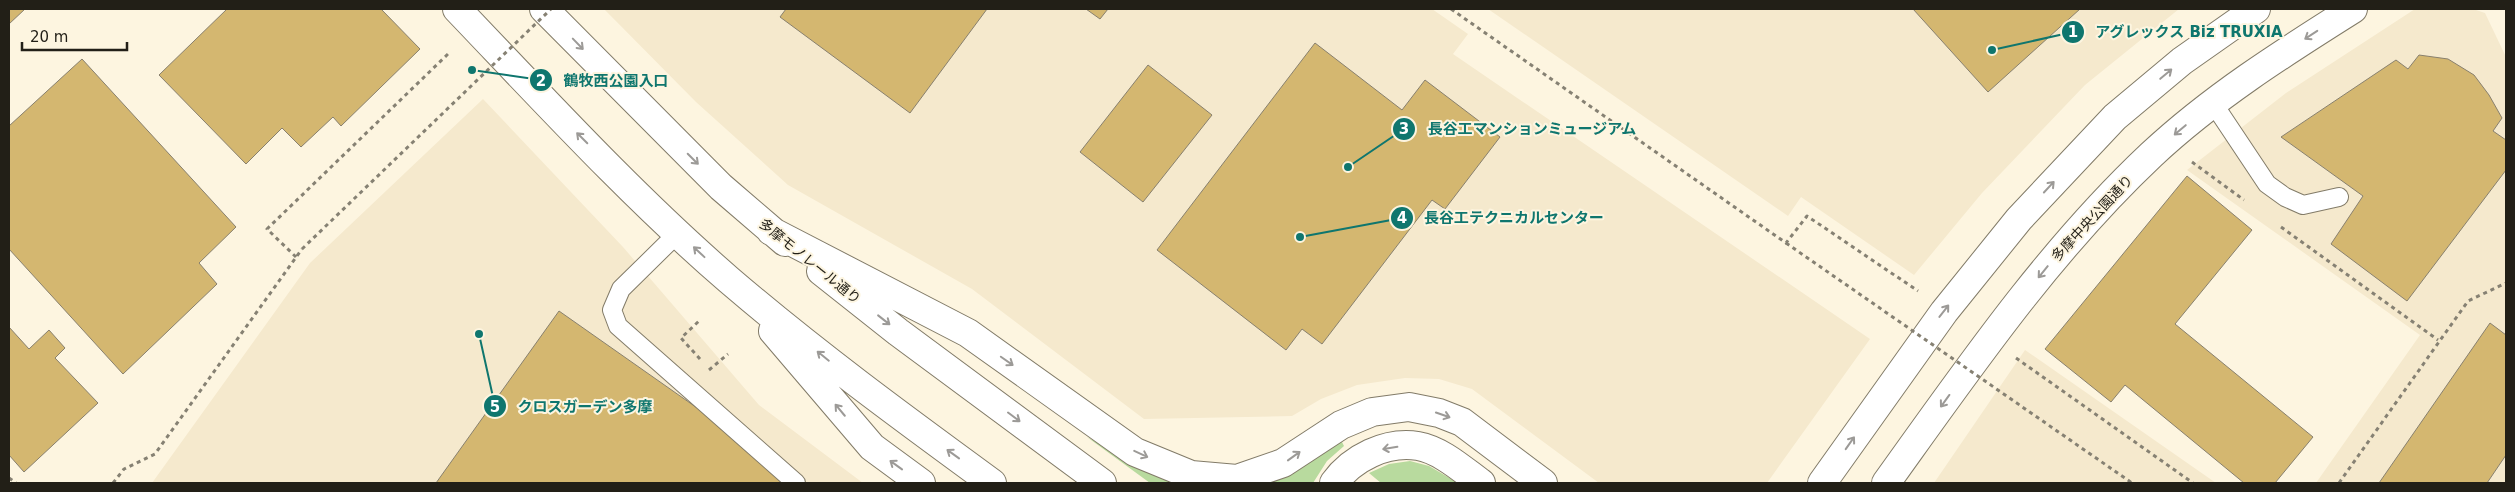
<svg xmlns="http://www.w3.org/2000/svg" width="2515" height="492" font-family="'DejaVu Sans','Noto Sans JP',sans-serif">
  <style>
    .built { fill: #f5e9cd }
    .green { fill: #b8da9e }
    .building { fill: #d4b770; stroke: #88806e }
    .lines { fill: none; stroke-linecap: round; stroke-linejoin: round }
    .lane-casing { stroke: #827b68; stroke-width: 20 }
    .secondary-casing { stroke: #827b68; stroke-width: 30 }
    .path { stroke: #868173; stroke-width: 3; stroke-dasharray: 4 4; stroke-linecap: butt }
    .lane { stroke: #fff; stroke-width: 18 }
    .secondary { stroke: #fff; stroke-width: 28 }
    .path-bridge { stroke: #868173; stroke-width: 3; stroke-dasharray: 4 4; stroke-linecap: butt }
    .oneway { stroke: #9c9a97 }
    .labels { text-anchor: middle; dominant-baseline: central; stroke-width: 4; stroke-linejoin: round; paint-order: stroke }
    .street-label { font-size: 14px; fill: #221f17; stroke: #fdf5e0 }
    .leader { fill: none; stroke: #0f766e; stroke-width: 2 }
    .callout-dot { fill: #0f766e; stroke: #fdf5e0; stroke-width: 2 }
    .mark-label { font-size: 15px; text-anchor: middle; font-weight: bold; fill: #fff }
    .callout-label { font-size: 15px; text-anchor: middle; font-weight: bold; fill: #0f766e; stroke: #fdf5e0; stroke-width: 4; stroke-linejoin: round; paint-order: stroke }
  </style>
  <rect width="100%" height="100%" fill="#fdf5e0"/>
  <path class="built" d="M604,9H1432L1468,34L1453,54L1870,339L1767,483H1599L1472,389L1439,379L1405,378L1357,385L1321,399L1292,416L1144,419L972,289L788,185L696,102Z
    M1488,9H2179L2085,85L1982,193L1914,275L1801,197L1788,216Z
    M2415,9H2473L2485,13L2506,57V483H2316L2420,335L2187,170L2286,93Z
    M483,99L623,247L759,405L863,483H152L310,263Z
    M2025,350L2216,483H1934Z"/>
  <path class="green" d="M1087,437L1127,459L1187,483H1150Z
    M1341,440L1344,446L1327,461L1313,483H1262Z
    M1410,461L1429,466L1458,483H1381L1369,473L1389,464Z"/>
  <path class="building" d="M9,9H25L9,24Z
    M227,9H381L420,49L341,126L333,117L301,147L282,128L246,164L159,75Z
    M786,9H987L910,113L780,17Z
    M1086,9H1108L1100,19Z
    M1913,9H2080L1988,92Z
    M1315,43L1402,110L1425,80L1500,137L1445,209L1432,200L1322,344L1302,329L1286,350L1157,250Z
    M2419,55L2448,59L2474,75L2489,95L2502,118L2493,131L2506,140V170L2407,301L2331,244L2363,196L2281,137L2396,60L2408,69Z
    M82,59L236,227L199,263L217,284L123,374L9,249V126Z
    M1148,65L1212,115L1143,202L1080,152Z
    M2187,176L2252,230L2175,324L2313,437L2275,483H2244L2125,385L2111,402L2045,349Z
    M559,311L804,483H436Z
    M2490,323L2506,335V455L2487,483H2379Z
    M9,327L29,349L49,330L65,348L55,358L98,403L24,472L9,455Z"/>
  <g class="lines">
    <defs>
      <path id="lane" d="M2213,103L2267,184L2285,197L2303,205L2339,197
        M678,233L621,289L612,310L618,326L796,483"/>
      <path id="secondary" d="M457,9C544,100 634,198 729,280C813,352 903,418 992,483
        M544,9L721,187L785,242
        M771,231L968,333L1135,452L1191,475L1237,479L1283,463L1341,425L1372,412L1409,407L1439,413L1462,422L1543,483
        M821,271L898,332L1102,483
        M773,331L872,447L921,483
        M1334,483C1352,458 1386,441 1418,446C1441,450 1463,470 1481,483
        M1822,483L1944,312L2019,219L2115,117L2182,61L2256,9
        M1886,483C1968,369 2048,252 2151,155C2212,98 2283,53 2353,9"/>
    </defs>
    <use href="#lane" class="lane-casing"/>
    <use href="#secondary" class="secondary-casing"/>
    <path class="path" d="M1451,9L1786,243L1807,216L1918,291
      M2192,162L2244,200
      M2281,227L2438,340
      M296,257L267,229L449,53
      M2016,358L2193,483
      M700,359L681,338L700,320
      M709,370L728,354
      M9,478L16,483
      M113,483L124,469L155,454L302,249
      M2339,483L2468,301L2506,283"/>
    <use href="#lane" class="lane"/>
    <use href="#secondary" class="secondary"/>
    <path class="path-bridge" d="M1786,243L2132,483
      M302,249L551,9"/>
  </g>
  <defs><path id="oneway-shaft" d="M-6 0H5M1.5-3L5.5 0L1.5 3" fill="none" stroke-width="1.6" stroke-linecap="round" stroke-linejoin="round" transform="scale(1.25)"/></defs>
  <g class="oneway">
    <use href="#oneway-shaft" transform="translate(2311 35) rotate(147)"/>
    <use href="#oneway-shaft" transform="translate(578 44) rotate(46)"/>
    <use href="#oneway-shaft" transform="translate(2166 74) rotate(-40)"/>
    <use href="#oneway-shaft" transform="translate(2180 130) rotate(140)"/>
    <use href="#oneway-shaft" transform="translate(582 138) rotate(-135)"/>
    <use href="#oneway-shaft" transform="translate(693 159) rotate(45)"/>
    <use href="#oneway-shaft" transform="translate(2049 187) rotate(-47)"/>
    <use href="#oneway-shaft" transform="translate(699 252) rotate(-137)"/>
    <use href="#oneway-shaft" transform="translate(2043 272) rotate(129)"/>
    <use href="#oneway-shaft" transform="translate(1944 311) rotate(-52)"/>
    <use href="#oneway-shaft" transform="translate(884 320) rotate(38)"/>
    <use href="#oneway-shaft" transform="translate(823 356) rotate(-141)"/>
    <use href="#oneway-shaft" transform="translate(1007 361) rotate(35)"/>
    <use href="#oneway-shaft" transform="translate(1945 401) rotate(126)"/>
    <use href="#oneway-shaft" transform="translate(840 410) rotate(-130)"/>
    <use href="#oneway-shaft" transform="translate(1443 415) rotate(19)"/>
    <use href="#oneway-shaft" transform="translate(1014 417) rotate(37)"/>
    <use href="#oneway-shaft" transform="translate(1850 443) rotate(-55)"/>
    <use href="#oneway-shaft" transform="translate(1390 448) rotate(171)"/>
    <use href="#oneway-shaft" transform="translate(953 454) rotate(-144)"/>
    <use href="#oneway-shaft" transform="translate(1141 454) rotate(25)"/>
    <use href="#oneway-shaft" transform="translate(1294 456) rotate(-36)"/>
    <use href="#oneway-shaft" transform="translate(896 465) rotate(-144)"/>
  </g>
  <g class="labels">
    <g class="street-label">
      <text transform="translate(2092 218) rotate(-47)">多摩中央公園通り</text>
      <text transform="translate(810 261) rotate(39)">多摩モノレール通り</text>
    </g>
  </g>
  <path class="leader" d="M1992 50L2073 32M472 70L541 80M1348 167L1404 129M1300 237L1402 218M479 334L495 406"/>
  <g class="callout-dot">
    <circle cx="1992" cy="50" r="5"/>
    <circle cx="472" cy="70" r="5"/>
    <circle cx="1348" cy="167" r="5"/>
    <circle cx="1300" cy="237" r="5"/>
    <circle cx="479" cy="334" r="5"/>
    <circle cx="2073" cy="32" r="12"/>
    <circle cx="541" cy="80" r="12"/>
    <circle cx="1404" cy="129" r="12"/>
    <circle cx="1402" cy="218" r="12"/>
    <circle cx="495" cy="406" r="12"/>
  </g>
  <g class="mark-label">
    <text x="2073" y="37">1</text>
    <text x="541" y="86">2</text>
    <text x="1404" y="134">3</text>
    <text x="1402" y="223">4</text>
    <text x="495" y="412">5</text>
  </g>
  <g class="callout-label">
    <text x="2189" y="37">アグレックス Biz TRUXIA</text>
    <text x="616" y="86">鶴牧西公園入口</text>
    <text x="1532" y="134">長谷工マンションミュージアム</text>
    <text x="1514" y="223">長谷工テクニカルセンター</text>
    <text x="585" y="412">クロスガーデン多摩</text>
  </g>
  <rect width="2515" height="492" fill="none" stroke="#221f17" stroke-width="20"/>
  <path d="M22 42v8h105v-8" fill="none" stroke="#221f17" stroke-width="2.5"/>
  <text x="30" y="42" font-size="15" fill="#221f17" stroke="#fdf5e0" stroke-width="4" paint-order="stroke">20 m</text>
</svg>
